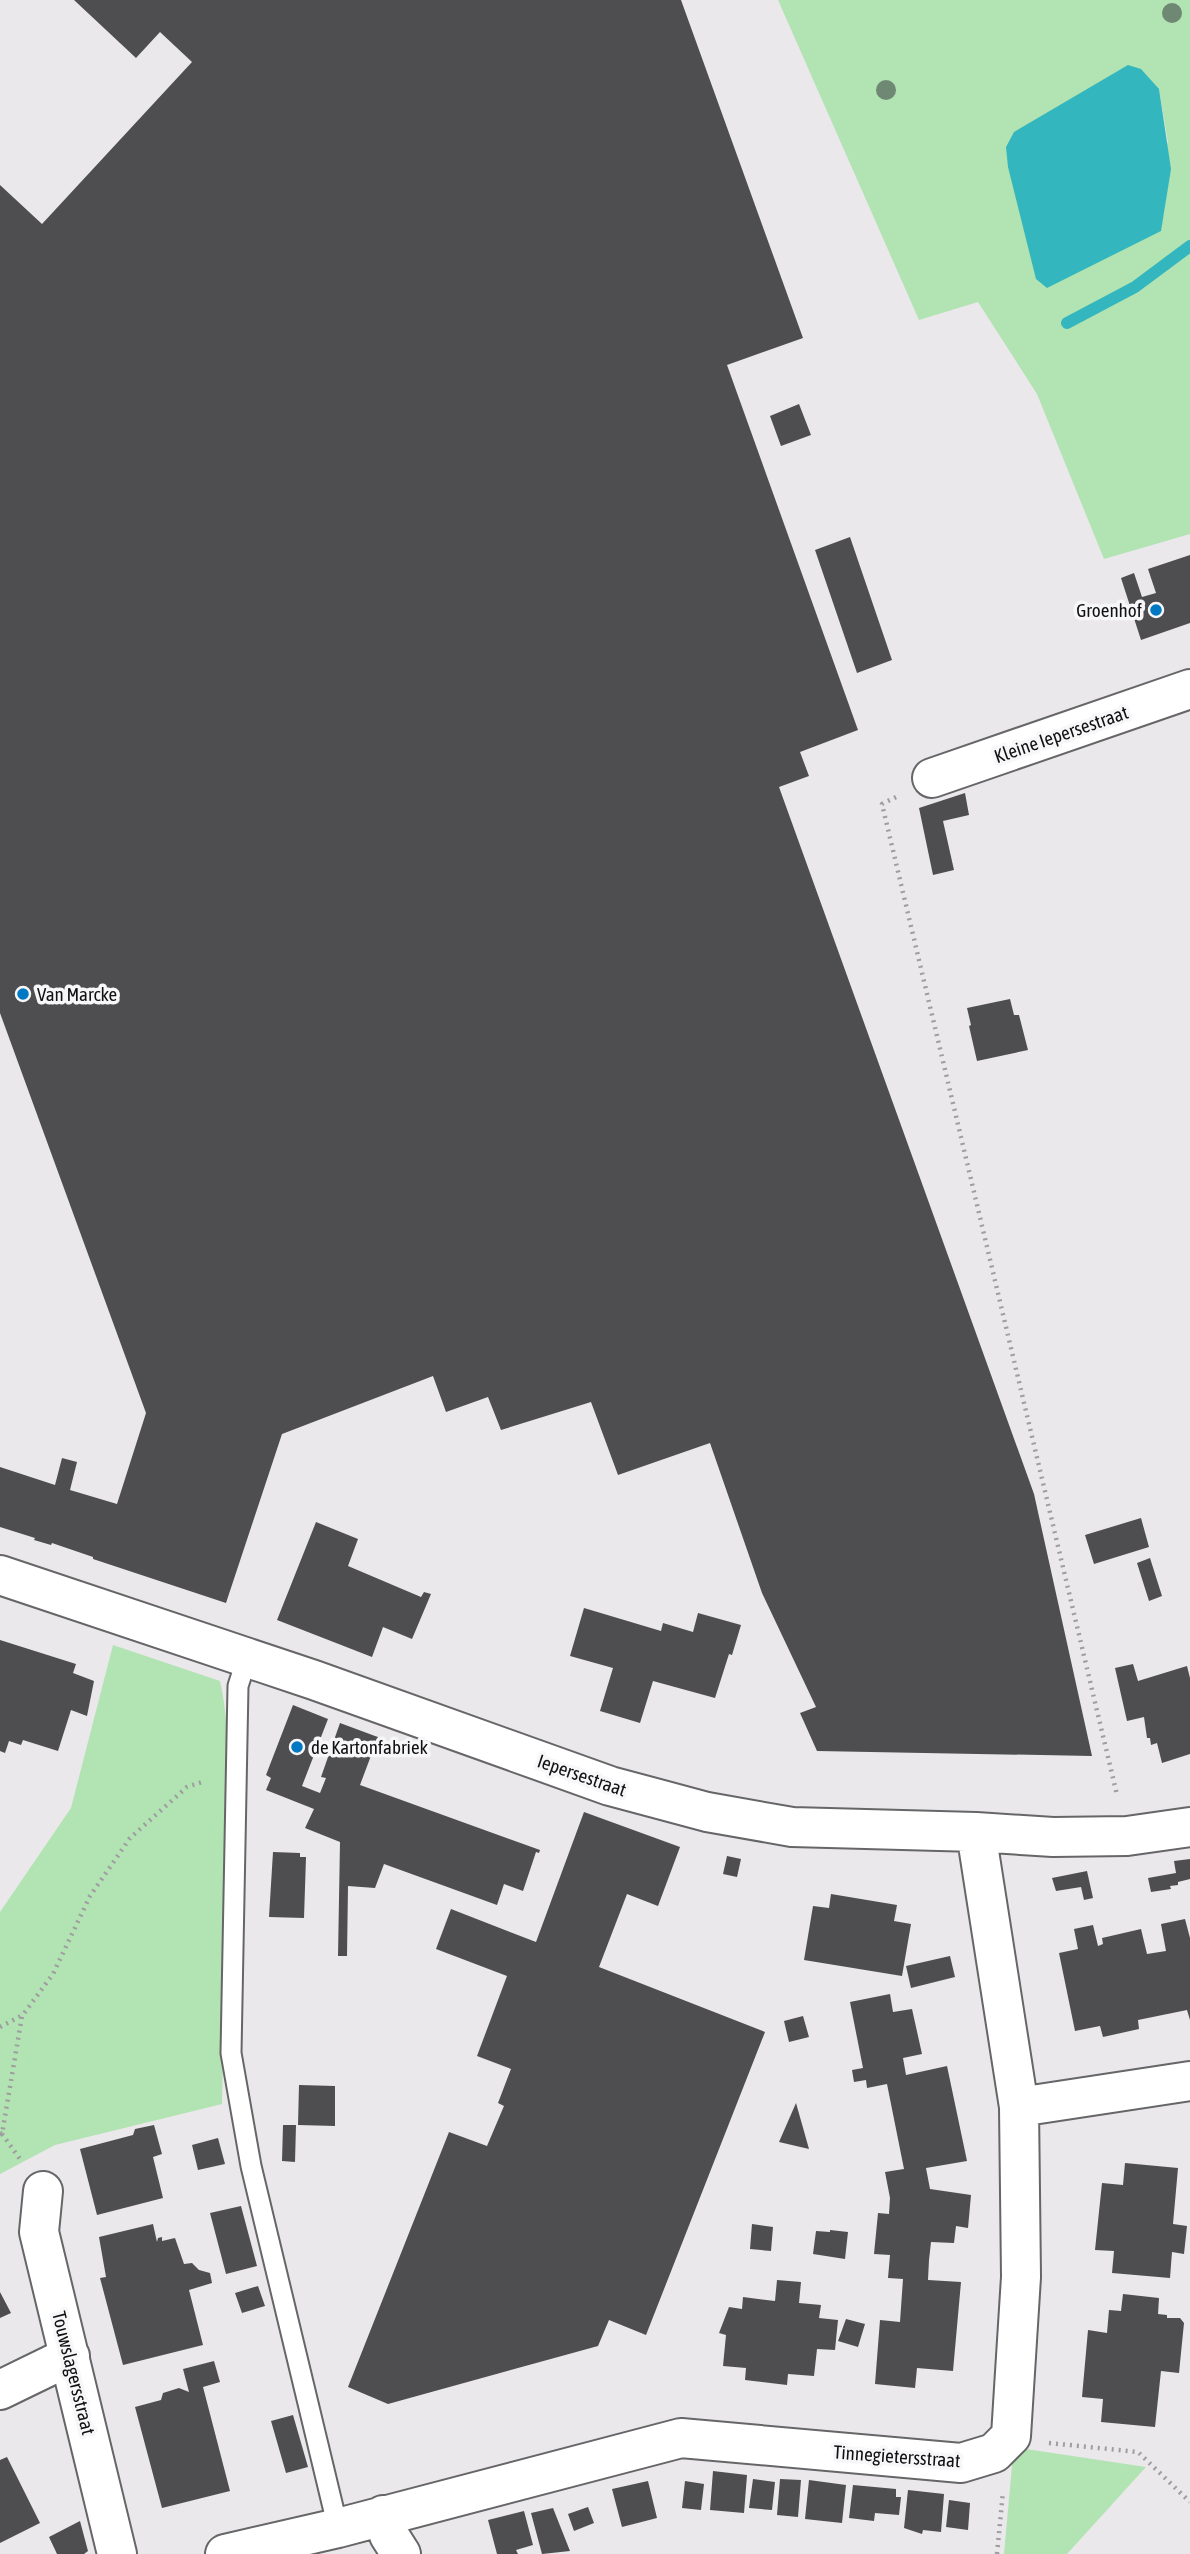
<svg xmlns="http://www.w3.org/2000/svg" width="1190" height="2554" font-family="'Asap Condensed',sans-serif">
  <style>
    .green { fill: #b2e3b3; fill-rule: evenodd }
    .water { fill: #34b6be }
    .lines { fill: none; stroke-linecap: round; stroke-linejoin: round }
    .stream { stroke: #34b6be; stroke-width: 12 }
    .building { fill: #4e4d4f }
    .service-casing { stroke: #666567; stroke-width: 23 }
    .minor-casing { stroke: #666567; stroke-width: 42 }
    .path { stroke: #9e9d9f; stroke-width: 4.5; stroke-dasharray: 2 5; stroke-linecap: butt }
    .service { stroke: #fff; stroke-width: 19 }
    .minor { stroke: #fff; stroke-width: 38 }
    .tree { fill: #6f8873 }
    .poi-dot { fill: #0078c2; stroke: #f7f6f8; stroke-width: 2.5 }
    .labels { text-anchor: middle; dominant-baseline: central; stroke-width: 7; stroke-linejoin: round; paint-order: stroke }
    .poi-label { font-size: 19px; fill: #111112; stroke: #f7f6f8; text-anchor: start }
    .street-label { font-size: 19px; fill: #111112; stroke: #f7f6f8 }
  </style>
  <rect width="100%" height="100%" fill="#eae8eb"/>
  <path class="green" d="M778,0H1190V534L1104,559L1037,394L978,302L919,320ZM1159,89L1168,143L1006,147Z
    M113,1645L220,1681C232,1734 227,1792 226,1847C225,1932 224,2018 222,2104L55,2145L0,2174V1912L71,1808Z
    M1019,2448L1146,2467L1067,2554H1004L1013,2455Z"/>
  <path class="water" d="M1128,65L1141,69L1159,89L1171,169L1161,231L1047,288L1036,279L1008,167L1006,147L1014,132Z"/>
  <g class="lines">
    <path class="stream" d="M1067,323L1135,287L1190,246"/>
  </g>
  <path class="building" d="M74,0H681L803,338L727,365L858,730L800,752L809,776L779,787L1034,1494L1092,1756L817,1751L800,1713L816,1707L762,1593L710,1443L618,1475L591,1402L501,1430L488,1397L446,1412L433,1376L282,1434L226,1603L93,1559V1557L52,1543L51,1545L34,1540L35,1538L0,1527V1467L55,1485L62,1458L77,1462L70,1490L117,1504L146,1413L0,1013V185L42,224L192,62L160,32L136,58Z
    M799,404L811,435L781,446L770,416Z
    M850,537L892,660L857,673L815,550Z
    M1190,555V623L1141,640L1121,578L1134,573L1142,597L1156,593L1148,569Z
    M965,793L969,815L943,821L954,870L933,875L919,808Z
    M1010,999L1014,1015H1019L1028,1050L977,1061L969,1026L971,1025L967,1008Z
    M1141,1518L1149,1547L1094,1564L1085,1535Z
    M316,1522L358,1539L348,1566L421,1597L424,1592L431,1594L412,1639L383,1627L372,1657L277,1620Z
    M1150,1558L1162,1596L1149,1601L1137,1563Z
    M584,1608L661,1631L663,1623L693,1632L698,1613L741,1625L732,1655L729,1654L715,1698L653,1681L640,1723L600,1711L613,1668L570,1656Z
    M0,1640L76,1664L73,1673L94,1681L87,1716L71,1710L58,1751L23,1740L21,1745L9,1741L5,1753L0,1751Z
    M1133,1664L1138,1681L1187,1666L1190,1678V1754L1162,1763L1157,1743L1151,1745L1150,1738H1147L1144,1717L1127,1721L1115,1668Z
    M293,1705L328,1719L302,1786L320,1793L326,1778L321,1777L340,1723L375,1736L378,1737L360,1785L540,1850L539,1853L536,1852L523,1891L504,1884L497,1905L384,1864L375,1888L348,1886L347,1956H338L340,1842L305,1828L314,1809L266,1790L271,1778L266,1775Z
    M584,1812L680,1847L658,1906L627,1894L599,1967L765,2032L646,2335L609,2320L598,2346L388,2404L348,2387L449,2132L487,2146L504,2106L498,2103L511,2069L477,2056L507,1976L436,1949L451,1909L536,1942Z
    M273,1852L300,1853V1857H306L304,1918L269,1917Z
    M727,1856L741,1859L737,1877L723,1874Z
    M1190,1859V1879L1178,1882V1885L1170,1886L1171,1889L1151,1892L1148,1878L1176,1873L1174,1861Z
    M1087,1871L1093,1898L1084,1900L1081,1887L1056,1891L1052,1878Z
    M831,1894L897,1905L894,1921L911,1924L902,1976L804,1960L813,1906L829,1908Z
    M1185,1919L1190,1938V2020L1187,2010L1138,2020L1139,2029L1103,2037L1100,2026L1075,2031L1059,1953L1078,1949L1074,1929L1093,1925L1098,1946L1103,1944L1102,1938L1141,1929L1147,1954L1166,1951L1161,1924Z
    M950,1956L955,1977L911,1988L906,1966Z
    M890,1994L893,2012L912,2009L922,2054L903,2058L906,2075L947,2066L967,2161L926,2168L930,2189L971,2195L968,2228L956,2226L954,2243L931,2242L929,2260L928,2280L961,2282L953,2371L917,2368L915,2388L875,2384L880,2320L900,2322L903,2279L888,2278L890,2255L874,2254L878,2213L889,2214L890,2198L885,2172L904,2169L887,2084L867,2088L866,2080L854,2082L852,2070L863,2068L850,2002Z
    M803,2016L809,2037L789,2042L784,2021Z
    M299,2085L335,2086V2126L298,2125Z
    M796,2103L809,2149L779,2142Z
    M154,2125L162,2154L153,2157L163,2198L97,2215L80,2149L133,2135L135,2129Z
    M283,2125H296L295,2162L282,2161Z
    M218,2138L225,2164L198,2170L192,2145Z
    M1125,2163L1178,2168L1173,2224L1187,2226L1184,2254L1172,2252L1170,2278L1112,2273L1114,2251L1095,2250L1102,2183L1123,2185Z
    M241,2206L257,2266L226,2274L210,2213Z
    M153,2224L157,2242L158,2238L162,2237V2241L175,2238L184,2264L192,2263L199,2270L210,2273L212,2283L189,2290L203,2345L123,2365L100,2278L106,2277L99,2237Z
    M752,2224L773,2227L771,2251L750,2249Z
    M830,2230L848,2232L845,2259L813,2254L816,2231L830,2232Z
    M777,2280L801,2282L799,2303L821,2305L819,2318L838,2320L835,2350L817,2349L814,2376L788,2374L787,2385L745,2380L746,2368L723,2366L726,2335L719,2333L729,2307L742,2309L743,2297L775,2301Z
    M258,2286L265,2306L242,2313L235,2293Z
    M0,2292L11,2313L0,2318Z
    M1123,2294L1159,2298L1158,2314L1167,2315V2318H1180L1184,2323L1179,2373L1161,2371L1155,2427L1101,2422L1103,2399L1082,2397L1088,2330L1107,2333L1109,2310L1121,2311Z
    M846,2319L865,2324L858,2347L838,2341Z
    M214,2361L220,2382L203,2387L230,2491L162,2508L135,2407L161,2400L163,2393L179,2388L189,2392L183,2369Z
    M293,2415L308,2467L286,2473L271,2421Z
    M7,2457L40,2523L0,2543V2460Z
    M713,2471L747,2475L744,2513L710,2510Z
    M753,2479L775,2482L772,2510L749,2508Z
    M780,2479L801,2480L798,2517L777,2515Z
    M809,2480L846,2485L842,2523L805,2519Z
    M648,2481L657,2518L622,2527L612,2489Z
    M685,2481L704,2484L701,2510L682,2508Z
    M853,2485L896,2489V2497H901L899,2515L875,2513L874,2521L849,2518Z
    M908,2490L944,2494L941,2532L923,2530L922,2534L904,2528Z
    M949,2500L970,2503L968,2530L946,2527Z
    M588,2507L594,2523L574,2531L568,2514Z
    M553,2508L570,2551L542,2554L531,2513Z
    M524,2511L533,2545L516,2550L518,2554H497L488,2520Z
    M80,2521L88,2551L84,2554H57L49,2537Z"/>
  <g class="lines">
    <defs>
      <path id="service" d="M247,1658L238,1686L231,2053L251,2166L338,2528"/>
      <path id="minor" d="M932,778L1190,689
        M0,1575L314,1680L610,1786L707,1812L792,1827L976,1832L1053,1837L1127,1836L1190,1827
        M1019,2107L1190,2081
        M43,2191L39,2232L117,2554
        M0,2390L70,2356
        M383,2515L389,2535L401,2554
        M225,2554L338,2528L681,2438L961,2463L994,2453L1011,2436L1021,2277L1019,2107L976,1832"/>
    </defs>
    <use href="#service" class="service-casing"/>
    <use href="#minor" class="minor-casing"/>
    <path class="path" d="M896,797L882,804L1117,1795
      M0,2027L21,2016
      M0,2133L2,2134L22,2016L53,1974L90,1896L130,1838L187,1787L205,1781
      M2,2134L20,2159
      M1049,2443L1138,2452L1190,2502
      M997,2554L1003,2492"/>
    <use href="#service" class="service"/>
    <use href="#minor" class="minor"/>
  </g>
  <g class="tree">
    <circle cx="1172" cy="13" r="10"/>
    <circle cx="886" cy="90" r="10"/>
  </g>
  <g class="poi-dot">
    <circle cx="1156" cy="610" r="7"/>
    <circle cx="23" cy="994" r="7"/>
    <circle cx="297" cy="1747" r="7"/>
  </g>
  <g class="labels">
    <g class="poi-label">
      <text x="1142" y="610" text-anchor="end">Groenhof</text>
      <text x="37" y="994">Van Marcke</text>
      <text x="311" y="1747">de Kartonfabriek</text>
    </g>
    <g class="street-label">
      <text transform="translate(1061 734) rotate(-19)">Kleine Iepersestraat</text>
      <text transform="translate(582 1775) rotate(19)">Iepersestraat</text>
      <text transform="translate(74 2373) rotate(76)">Touwslagersstraat</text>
      <text transform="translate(897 2456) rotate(4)">Tinnegietersstraat</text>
    </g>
  </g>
</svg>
